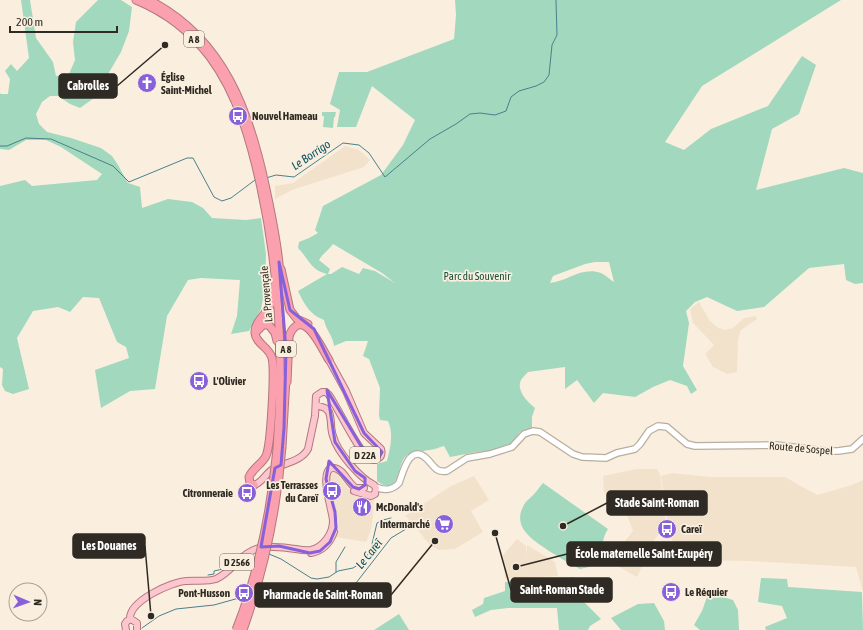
<svg xmlns="http://www.w3.org/2000/svg" width="863" height="630" font-family="'Asap Condensed',sans-serif">
  <style>
    .built { fill: #f2e2cb }
    .green { fill: #a1d8be; fill-rule: evenodd }
    .lines { fill: none; stroke-linecap: round; stroke-linejoin: round }
    .stream { stroke: #49808c; stroke-width: 1 }
    .secondary-casing { stroke: #b9ae9f; stroke-width: 8 }
    .primary-casing { stroke: #b3777e; stroke-width: 8 }
    .highway-casing { stroke: #b3777e; stroke-width: 9 }
    .secondary { stroke: #fff; stroke-width: 5.5 }
    .primary { stroke: #fcc6cf; stroke-width: 6 }
    .highway { stroke: #faa0af; stroke-width: 7 }
    .highway-bridge-casing { stroke: #b3777e; stroke-width: 9; stroke-linecap: butt }
    .highway-bridge { stroke: #faa0af; stroke-width: 7 }
    .marked { fill: none; stroke: #8860da; stroke-width: 3; stroke-linejoin: round }
    .labels { text-anchor: middle; dominant-baseline: central; stroke-width: 3.5; stroke-linejoin: round; paint-order: stroke }
    .shield { fill: #faefde; stroke: #6c665c; stroke-width: 1 }
    .shield-label { font-size: 10px; font-weight: bold; fill: #2f2b24 }
    .poi-label { font-size: 11px; font-weight: bold; fill: #2f2b24; stroke: #faefde; text-anchor: start }
    .park-label { font-size: 11px; fill: #164e39; stroke: #faefde }
    .street-label { font-size: 11px; fill: #2f2b24; stroke: #faefde }
    .water-label { font-size: 12px; font-style: italic; fill: #0d5362; stroke: #faefde }
    .leader { fill: none; stroke: #2f2b24; stroke-width: 1.5 }
    .callout-dot { fill: #2f2b24; stroke: #faefde; stroke-width: 1.5 }
    .callout { fill: #2f2b24; stroke: #2f2b24; stroke-width: 1.5 }
    .callout-label { font-size: 12px; text-anchor: middle; font-weight: bold; fill: #fff }
  </style>
  <rect width="100%" height="100%" fill="#faefde"/>
  <path class="built" d="M345,146L359,150L370,160L364,167L292,190L275,199V186L293,183Z
    M699,302L710,321L717,327L724,330L733,328L744,318L756,316L757,319L741,330L738,339L737,372L727,374L713,367L705,354L714,345L693,323L690,309Z
    M636,469H657L660,474L666,524L653,542L637,577L609,561L633,531L626,512L604,492L603,476Z
    M332,473H336L348,488L356,494L374,499L373,515L371,530L366,542L335,537L333,500L329,477Z
    M672,473L711,477H785L817,495L852,485L863,480V592L856,567L749,561L680,560L669,532L661,476Z
    M474,476L489,500L471,511L483,532L455,549L439,550L430,545L424,538L413,523L405,516L451,486Z
    M517,539L526,546L527,559V545L555,562L558,576L505,579L503,555Z"/>
  <path class="green" d="M21,0H30L36,38L53,62L56,76L69,74L75,60L73,42L76,22L98,0H121L132,7L129,31L121,52L94,98L80,108L70,104L58,96H50L42,102L36,114L39,124L47,132L71,138L101,148L112,156L118,165L128,183L140,187L142,208L168,199L192,202L203,208L212,218L246,220L261,218L266,254L265,288L261,309L249,331L231,334L237,316L240,280L201,278L188,280L167,316L155,389L130,391L101,408L95,370L129,358L126,347L117,342L99,298L83,297L70,312L58,307L33,311L17,338L29,389L13,394L5,391L2,385L3,369L0,367V186L25,180L32,186L97,180L102,174L61,147L46,140H26L9,150L0,149V93L1,94H8L10,79L5,71L11,64L17,71L29,58Z
    M455,0H841L702,86L665,142L684,150L711,129L768,106L802,56L816,65L799,114L772,129L756,190L844,168L863,173V283L855,284L846,280L844,264L809,268L764,307L737,311L707,297L695,302L686,311L689,323L683,366L697,390L691,394L687,386L670,380L653,387L635,397L603,393L594,403L577,380L565,389V367L528,372C526,374 523,377 521,380C516,390 527,402 535,408L532,417V429L520,432L509,446L490,451L476,452L450,457L444,446C439,447 434,450 429,450C421,452 411,450 405,457C397,466 399,498 377,481V464L387,461C390,448 394,435 388,421L380,420L379,415L380,388L369,359L363,356L368,341H346L334,346C333,336 326,330 324,320C310,315 304,304 298,291L327,274C310,270 309,259 298,248L299,242L309,238L318,233L315,230L323,206L381,175L403,145L415,120L372,86L356,127H337L340,110L330,104L339,72H367L454,39L456,15ZM333,244L382,273L395,283L375,271L363,268L359,274L342,267L331,274H328L330,269L319,260C323,253 328,251 333,244ZM595,262H609L614,282C610,280 606,275 601,273C582,266 568,281 550,283L553,276L585,264Z
    M322,112H336L335,117H334L333,128L323,127L324,116H322Z
    M543,483L608,529C594,551 616,562 580,569C567,562 531,542 524,530C519,523 519,514 523,507C526,500 531,498 535,493C538,490 540,486 543,483Z
    M574,577L580,598L601,619L590,626L588,630H559L557,608H508L491,610L475,617L472,610L483,604L484,598L505,591V582Z
    M761,578L787,579L788,587L862,592L863,630H766L765,627L787,618L782,606L758,602Z
    M713,594L733,600L738,610L739,630H700L694,625L702,611L707,597Z
    M654,603L664,621L665,630H621L611,618L638,604Z
    M399,614L409,630H374Z"/>
  <g class="lines">
    <path class="stream" d="M0,146H7L26,138L51,139L113,166L129,182L187,158H193L214,197L222,201L231,198L255,180
      M266,178L276,175L294,177L343,143L359,145L369,153L385,177L430,139L456,124L470,114L480,113L495,115L506,111L511,97L519,91L536,86L544,82L549,75L552,45L557,35L556,0
      M269,554L281,559L311,578L317,579L329,577L338,571L353,568L361,563L373,548L372,544L377,523L383,520L391,518
      M336,572V562L345,547
      M208,575L214,574V571L223,569
      M257,599L276,604L295,606H306L336,595L356,583L391,538L406,529
      M142,628L159,616L176,609L214,605L239,598H245"/>
    <defs>
      <path id="secondary" d="M376,487C384,491 393,490 399,483C403,472 410,442 427,459C434,466 436,473 447,471L467,458L490,454L512,447L524,434L533,431L540,432L573,454L582,457L606,458L617,453L635,449L640,444L649,431L658,426L667,427L687,444L695,446L776,445L824,451H838L852,449L863,439"/>
      <path id="primary" d="M316,405L325,408L329,412C332,420 330,428 333,436C337,452 360,478 374,485L376,488L375,494L371,496L354,491
        M254,485C262,483 266,473 273,469C284,463 302,461 308,449L315,416L316,396L322,392H326L329,395C338,408 359,453 370,459C373,460 377,460 379,458C382,456 382,453 381,449L364,433L346,391L329,360
        M311,553C323,551 330,543 334,532
        M130,619C129,601 171,582 186,581C196,580 207,582 216,579C225,575 231,568 237,562C257,542 271,546 296,549C301,550 306,551 311,550C324,547 333,533 333,521C333,512 317,467 334,468C344,469 348,484 356,488H364
        M126,630L125,624L127,621L131,619L137,623V630"/>
      <path id="highway" d="M136,0C165,12 191,32 210,57C238,95 251,142 261,188C280,275 284,360 277,449
        M149,0C224,38 250,112 266,189C272,217 278,245 280,274
        M281,269L290,310L297,319L308,324
        M257,331L263,325H269L275,333L277,341
        M287,382L289,337C290,333 292,329 296,326C309,318 323,351 329,360
        M282,447L286,378
        M254,485L250,483L249,477C253,468 262,464 266,456C271,445 275,370 272,358C269,347 256,344 255,333C254,322 267,313 271,304C273,298 273,292 274,286"/>
    </defs>
    <use href="#secondary" class="secondary-casing"/>
    <use href="#primary" class="primary-casing"/>
    <use href="#highway" class="highway-casing"/>
    <use href="#secondary" class="secondary"/>
    <use href="#primary" class="primary"/>
    <use href="#highway" class="highway"/>
    <defs>
      <path id="highway-bridge" d="M236,630C259,572 271,510 277,449
        M243,630C264,571 277,509 282,447"/>
    </defs>
    <use href="#highway-bridge" class="highway-bridge-casing"/>
    <use href="#highway-bridge" class="highway-bridge"/>
  </g>
  <path class="marked" d="M279,262L290,310L314,329L364,433L382,452L378,459L367,456L327,390L335,442L355,471L365,478V485L359,489L353,487L329,461L326,479L335,512L336,528L330,542L320,551L310,553L279,546L261,547L275,468L281,465L284,428L286,350Z"/>
  <defs>
    <symbol id="church-disc" viewBox="-11 -11 22 22"><circle r="9.5" fill="#8860da" stroke="#faefde"/><path d="M-1.2-6h2.4v3.5h3.3v2.4h-3.3V6h-2.4V-.1h-3.3v-2.4h3.3Z" fill="#fff"/></symbol>
    <symbol id="bus-disc" viewBox="-11 -11 22 22"><circle r="9.5" fill="#8860da" stroke="#faefde"/><path d="M-5-6H5V4H4V6H2V4H-2V6H-4V4H-5ZM-3.5-4V0h7V-4ZM-3.5 1.2v1.5H-2V1.2ZM2 1.2v1.5H3.5V1.2Z" fill="#fff"/></symbol>
    <symbol id="restaurant-disc" viewBox="-11 -11 22 22"><circle r="9.5" fill="#8860da" stroke="#faefde"/><path d="M-5-6h1v4h1v-4h1v4h1v-4h1v5L-1.5 .5V6h-2V.5L-5-1ZM5-6V6H3V1.5H1.5Q1.5-4 5-6Z" fill="#fff"/></symbol>
    <symbol id="supermarket-disc" viewBox="-11 -11 22 22"><circle r="9.5" fill="#8860da" stroke="#faefde"/><path d="M-6-5.5h2.5l.6 2H6L4.5 2H-2.5L-4.4-4H-6ZM-1.5 3.2a1.3 1.3 0 1 0 .1 0ZM3 3.2a1.3 1.3 0 1 0 .1 0Z" fill="#fff"/></symbol>
  </defs>
  <g fill-rule="evenodd">
    <use href="#church-disc" x="136" y="72" width="22" height="22"/>
    <use href="#bus-disc" x="227" y="105" width="22" height="22"/>
    <use href="#bus-disc" x="188" y="370" width="22" height="22"/>
    <use href="#bus-disc" x="321" y="480" width="22" height="22"/>
    <use href="#bus-disc" x="236" y="482" width="22" height="22"/>
    <use href="#restaurant-disc" x="351" y="496" width="22" height="22"/>
    <use href="#supermarket-disc" x="433" y="513" width="22" height="22"/>
    <use href="#bus-disc" x="656" y="518" width="22" height="22"/>
    <use href="#bus-disc" x="660" y="581" width="22" height="22"/>
    <use href="#bus-disc" x="233" y="582" width="22" height="22"/>
  </g>
  <g class="labels">
    <g class="shield">
      <rect x="184" y="31" width="20" height="16" rx="3"/>
      <rect x="276" y="341" width="20" height="16" rx="3"/>
      <rect x="350" y="447" width="30" height="16" rx="3"/>
      <rect x="220" y="554" width="34" height="16" rx="3"/>
    </g>
    <g class="shield-label">
      <text x="194" y="39">A 8</text>
      <text x="286" y="349">A 8</text>
      <text x="365" y="455">D 22A</text>
      <text x="237" y="562">D 2566</text>
    </g>
    <g class="poi-label">
      <text x="161" y="77">Église<tspan x="161" dy="13">Saint-Michel</tspan></text>
      <text x="252" y="116">Nouvel Hameau</text>
      <text x="213" y="381">L'Olivier</text>
      <text x="318" y="485" text-anchor="end">Les Terrasses<tspan x="318" dy="13">du Careï</tspan></text>
      <text x="233" y="493" text-anchor="end">Citronneraie</text>
      <text x="376" y="507">McDonald's</text>
      <text x="430" y="524" text-anchor="end">Intermarché</text>
      <text x="681" y="529">Careï</text>
      <text x="685" y="592">Le Réquier</text>
      <text x="230" y="593" text-anchor="end">Pont-Husson</text>
    </g>
    <g class="park-label">
      <text x="477" y="276">Parc du Souvenir</text>
    </g>
    <g class="street-label">
      <text transform="translate(266 294) rotate(-95)">La Provençale</text>
      <text transform="translate(801 448) rotate(5)">Route de Sospel</text>
    </g>
    <g class="water-label">
      <text transform="translate(311 155) rotate(-34)">Le Borrigo</text>
      <text transform="translate(369 554) rotate(-51)">Le Careï</text>
    </g>
  </g>
  <path class="leader" d="M165 45L117 86M563 526L607 503M151 616L145 546M516 567L567 554M495 533L511 590M435 541L391 595"/>
  <g class="callout-dot">
    <circle cx="165" cy="45" r="4"/>
    <circle cx="563" cy="526" r="4"/>
    <circle cx="151" cy="616" r="4"/>
    <circle cx="516" cy="567" r="4"/>
    <circle cx="495" cy="533" r="4"/>
    <circle cx="435" cy="541" r="4"/>
  </g>
  <g class="callout">
    <rect x="59" y="74" width="58" height="24" rx="4"/>
    <rect x="607" y="491" width="100" height="24" rx="4"/>
    <rect x="73" y="534" width="72" height="24" rx="4"/>
    <rect x="567" y="542" width="154" height="24" rx="4"/>
    <rect x="511" y="578" width="101" height="24" rx="4"/>
    <rect x="255" y="583" width="136" height="24" rx="4"/>
  </g>
  <g class="callout-label">
    <text x="88" y="90">Cabrolles</text>
    <text x="657" y="507">Stade Saint-Roman</text>
    <text x="109" y="550">Les Douanes</text>
    <text x="644" y="558">École maternelle Saint-Exupéry</text>
    <text x="562" y="594">Saint-Roman Stade</text>
    <text x="323" y="599">Pharmacie de Saint-Roman</text>
  </g>
  <g transform="translate(28 602) rotate(92)"><circle r="19" fill="#faefde" stroke="#a9a194"/>
  <path d="M0-3L7 15L0 10L-7 15Z" fill="#8860da"/>
  <text y="-6" font-size="11" font-weight="bold" text-anchor="middle" fill="#2f2b24">N</text>
  </g>
  <path d="M10 26v6h107v-6" fill="none" stroke="#2f2b24" stroke-width="2"/>
  <text x="16" y="26" font-size="12" fill="#2f2b24" stroke="#faefde" stroke-width="3" paint-order="stroke">200 m</text>
</svg>
